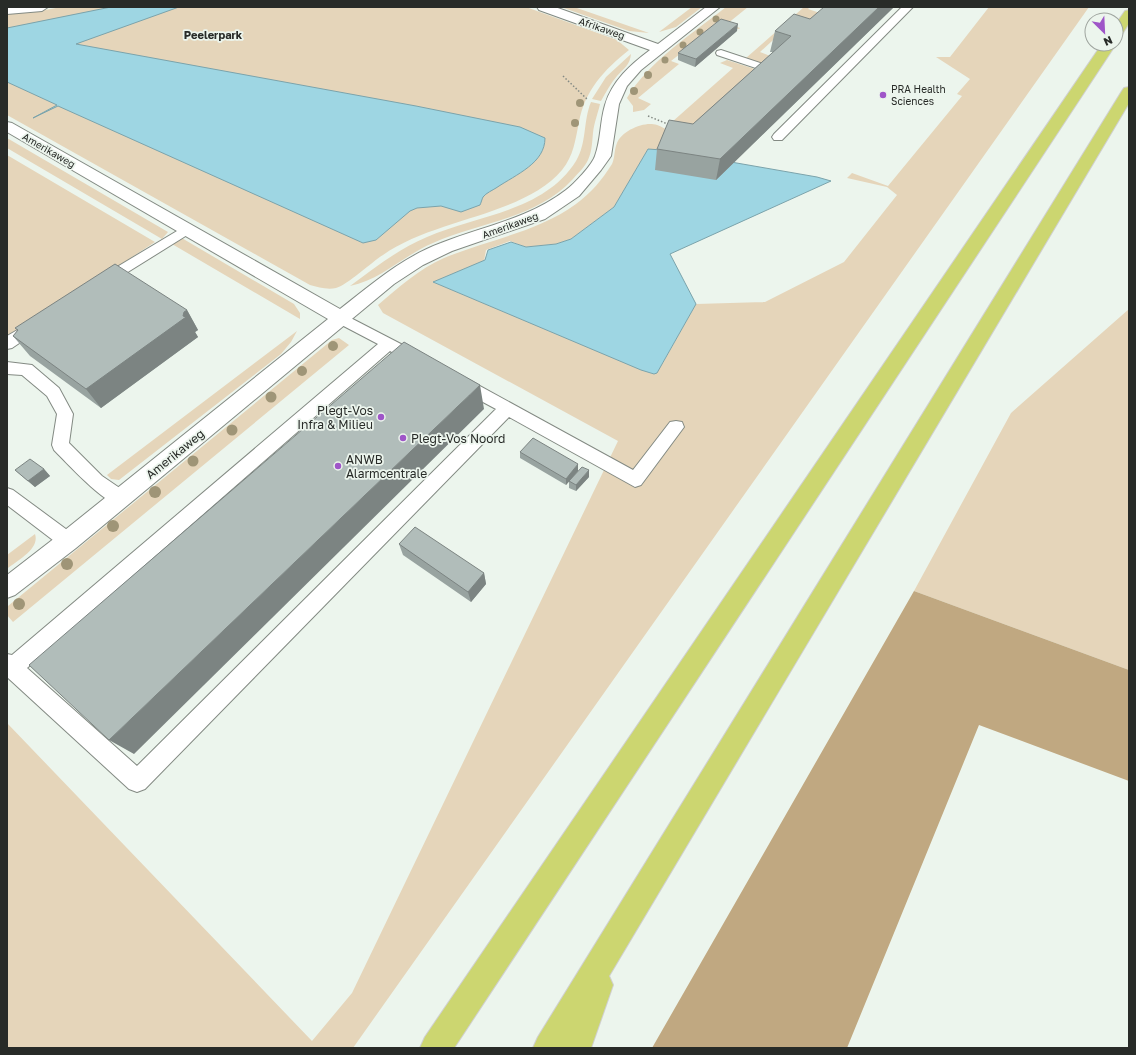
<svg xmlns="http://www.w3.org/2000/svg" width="1136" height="1055" font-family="'Golos Text',sans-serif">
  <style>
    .green { fill: #e5d5ba }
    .forest { fill: #c0a881 }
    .water { fill: #9ed6e3; stroke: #7ba3ab }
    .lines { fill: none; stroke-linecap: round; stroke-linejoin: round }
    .lane-casing { stroke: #838a83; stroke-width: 2 }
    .street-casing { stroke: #838a83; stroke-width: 2 }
    .highway-casing { stroke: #d0d0d0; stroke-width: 2 }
    .path { stroke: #848a84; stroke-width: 1.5; stroke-dasharray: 1.5 2; stroke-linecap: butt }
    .lane { fill: #fff; fill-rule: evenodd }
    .street { fill: #fff; fill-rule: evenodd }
    .highway { fill: #ccd670; fill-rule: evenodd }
    .tree { fill: #9f9577 }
    .wall { fill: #98a3a0 }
    .shaded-wall { fill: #7c8482 }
    .building { fill: #b1bdba; stroke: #7c8482 }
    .poi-dot { fill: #9f55c8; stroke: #ecf5ed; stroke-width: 1.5 }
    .labels { text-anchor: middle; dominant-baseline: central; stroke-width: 3.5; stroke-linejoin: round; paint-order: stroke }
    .far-street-label { font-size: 10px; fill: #282b28; stroke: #ecf5ed }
    .far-poi-label { font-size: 10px; fill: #282b28; stroke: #ecf5ed; text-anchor: start }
    .far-neighbourhood-label { font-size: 11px; font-weight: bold; fill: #282b28; stroke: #ecf5ed }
    .poi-label { font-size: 12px; fill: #282b28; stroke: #ecf5ed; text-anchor: start }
    .street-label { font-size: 12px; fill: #282b28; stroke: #ecf5ed }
  </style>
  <rect width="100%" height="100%" fill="#ecf5ed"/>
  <path class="green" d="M61,7H526L617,40L629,50C604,70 585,90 579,122C575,141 574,155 562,170C523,216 435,218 383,255C373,261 346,286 336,288C327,290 318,287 310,285L7,115V14L35,12Z
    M561,7H574L649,33L629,31Z
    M692,7H702L676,27L659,32Z
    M726,7H748L727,24L740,28L739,29L718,24L671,61L679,64L638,98L651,104L644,110L633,112V106L627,98C648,62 693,33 726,7Z
    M804,7H810L808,9L826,15L784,30L760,52L778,59L770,66L746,58Z
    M989,7H1089L353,1048H7V723L312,1041L352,993L618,441L383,313L378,305C398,288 419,269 444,258C489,239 536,233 576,204C591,193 602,180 612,164C615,157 614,150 617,143C621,132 640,123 652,124C656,124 662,127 666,129L657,150L648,149L614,207L571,239L556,244L526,247L510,241L486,250L484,261L433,282L653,374L663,363L696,304L765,302L844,262L897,195L887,187L847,178L852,173L888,186L962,96L957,94L970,79L936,57H950Z
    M631,54C630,65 624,68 617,76C611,83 606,92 601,101L592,99L606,77Z
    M727,60L764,72L698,132L672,122L733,68L720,63Z
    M591,102L600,104C598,113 594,123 593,133C592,143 592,151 588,160C585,167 578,173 573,179C536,219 480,222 433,243C404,255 381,280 350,286C375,268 398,249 427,237C477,215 544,212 576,161C587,143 583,121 591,102Z
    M7,138L168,232L162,239L7,148Z
    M7,155L155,242L7,339Z
    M180,237L294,304L300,313V319L172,244Z
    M1129,309V670L914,591L1011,413Z
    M297,331L291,342L281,354L119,480L111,479L107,475Z
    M339,338L349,345L13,622L7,615L8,606L332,340Z
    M35,534C40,549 18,560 7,569V555Z"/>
  <path class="forest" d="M914,591L1129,670V781L979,725L847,1048H652Z"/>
  <path class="water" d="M111,7H179L76,44L416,106L520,127L545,138C545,163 517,174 496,188C493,190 486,193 483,197C482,199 481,203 480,205L461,212L441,206L417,208L410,211L376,240L363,243L58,106L33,118L57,105L7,82V28Z
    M648,149L662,150L817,177L831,181L670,254L696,304L657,373L654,374L641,370L433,282L485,260L488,250L511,242L526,247L556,244L571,239L614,207Z"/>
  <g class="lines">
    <defs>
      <path id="lane" d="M902,7H913L782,140H774L772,137L774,134Z
        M721,50L772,67L774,69L768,72L717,55L716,53L717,51Z
        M187,225L192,226L194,229L192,232L107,285L102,287L97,285L95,282L97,279Z
        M341,313L424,356L427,360L424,364C413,368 400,356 390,351L27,668L137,766L496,409L455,387L453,383L455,379L461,377L467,379L633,470L670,422L676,421L682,422L684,427L641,485L635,487L509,417L145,789L137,792L129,789L7,677V654L12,655L378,344L336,322L334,318L336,314Z
        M35,320L40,321L42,325L40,329L12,348L7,349V336Z
        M7,362L32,365L59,388L73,414L69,443L102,476L127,493L130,498L127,503C125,504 123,505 121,505C106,506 65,461 54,450L52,445L57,414L47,396L22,375L7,374Z
        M7,488L13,490L74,535L77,541L74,547L68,549L62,547L7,505Z"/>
      <path id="street" d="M7,7H48L42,11L7,14Z
        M537,7H555L658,44L706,7H720L641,70L627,86L619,104L611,156L601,170L579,196L545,219L452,251L423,265L394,284L76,548L15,595L7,598V575L60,534L328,319L7,132V122L12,123L340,309C372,284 403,257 441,243C484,226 528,219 566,190C574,184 592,165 595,156C601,140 600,121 605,105C612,81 631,64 650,50L539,10Z"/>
      <path id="highway" d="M1129,10V23L1121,36L1116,37V24L1125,11Z
        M1102,44H1116L454,1048H420L425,1037Z
        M1129,87V103L609,976L613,985L591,1048H533L538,1037L1122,91L1124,88Z"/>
    </defs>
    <use href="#lane" class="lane-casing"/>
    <use href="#street" class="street-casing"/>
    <use href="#highway" class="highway-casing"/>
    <path class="path" d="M563,76L588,100
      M648,116L670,125"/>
    <use href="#lane" class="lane"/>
    <use href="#street" class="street"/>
    <use href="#highway" class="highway"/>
  </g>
  <g class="tree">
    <circle cx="716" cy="19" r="3.5"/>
    <circle cx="700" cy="32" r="3.5"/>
    <circle cx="683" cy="45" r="3.5"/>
    <circle cx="665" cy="60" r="3.5"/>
    <circle cx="648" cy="75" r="4"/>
    <circle cx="634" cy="91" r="4"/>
    <circle cx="580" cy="103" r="4"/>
    <circle cx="575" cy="123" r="4"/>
    <circle cx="333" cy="346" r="5"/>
    <circle cx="302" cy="371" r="5"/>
    <circle cx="271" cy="397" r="5.5"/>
    <circle cx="232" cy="430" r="5.5"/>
    <circle cx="193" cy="461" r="5.5"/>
    <circle cx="155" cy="492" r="6"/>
    <circle cx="113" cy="526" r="6"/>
    <circle cx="67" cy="564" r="6"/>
    <circle cx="19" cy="604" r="6"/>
  </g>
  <path class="wall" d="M893,8L716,180L655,170L657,149L693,124L773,52H770L775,31L810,19Z
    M737,31L695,67L678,60V53Z
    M187,310L198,330L195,332L198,337L101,408L30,356L13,336L17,331L15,328Z
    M520,452L578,471L566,485L520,458Z
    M44,469L50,476L35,487L22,476L15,470Z
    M589,477L576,491L569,488V481Z
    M399,544L484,573L486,584L471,602L403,555Z"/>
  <path class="shaded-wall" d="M879,7H893V8L716,180L720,159Z
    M738,24L737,31L695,67L696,59Z
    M187,310L198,330L195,332L198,337L101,408L86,389L183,316L184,312Z
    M480,385L484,409L134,754L109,740Z
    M578,464V471L566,485V479Z
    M44,469L50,476L35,487L28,481Z
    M589,470V477L576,491V485Z
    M484,573L486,584L471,602L468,592Z"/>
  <path class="building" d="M824,7H879L720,159L657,149L669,120L693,124L791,36L775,31L794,14L810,19Z
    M721,19L738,24L696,59L678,53Z
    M115,264L187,310L184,312L183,316L186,317L86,389L13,336L18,330L15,328Z
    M404,342L480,385L109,740L29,665Z
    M533,438L578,464L566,479L520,452Z
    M30,459L44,469L28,481L15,470Z
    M582,467L589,470L576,485L569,481Z
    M415,527L484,573L468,592L399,544Z"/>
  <g class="poi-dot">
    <circle cx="883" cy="95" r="4"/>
    <circle cx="381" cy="417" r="4"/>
    <circle cx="403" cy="438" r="4"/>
    <circle cx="338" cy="466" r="4"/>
  </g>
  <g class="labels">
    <g class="far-street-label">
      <text transform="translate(602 28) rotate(19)">Afrikaweg</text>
      <text transform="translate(49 150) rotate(30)">Amerikaweg</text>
      <text transform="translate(510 225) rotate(-20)">Amerikaweg</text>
    </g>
    <g class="far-poi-label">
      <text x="891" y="89">PRA Health<tspan x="891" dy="12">Sciences</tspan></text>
    </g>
    <g class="far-neighbourhood-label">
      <text x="213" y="34">Peelerpark</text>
    </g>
    <g class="poi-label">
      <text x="373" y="410" text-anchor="end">Plegt-Vos<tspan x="373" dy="14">Infra &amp; Milieu</tspan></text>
      <text x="411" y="438">Plegt-Vos Noord</text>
      <text x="346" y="459">ANWB<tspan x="346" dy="14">Alarmcentrale</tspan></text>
    </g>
    <g class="street-label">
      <text transform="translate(175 454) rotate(-39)">Amerikaweg</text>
    </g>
  </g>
  <rect width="1136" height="1055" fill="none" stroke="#282b28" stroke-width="16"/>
  <g transform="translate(1104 32) rotate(156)"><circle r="19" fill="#ecf5ed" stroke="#9ea49e"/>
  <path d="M0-3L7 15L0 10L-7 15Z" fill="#9f55c8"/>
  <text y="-6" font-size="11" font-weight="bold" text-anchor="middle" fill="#282b28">N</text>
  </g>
</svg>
